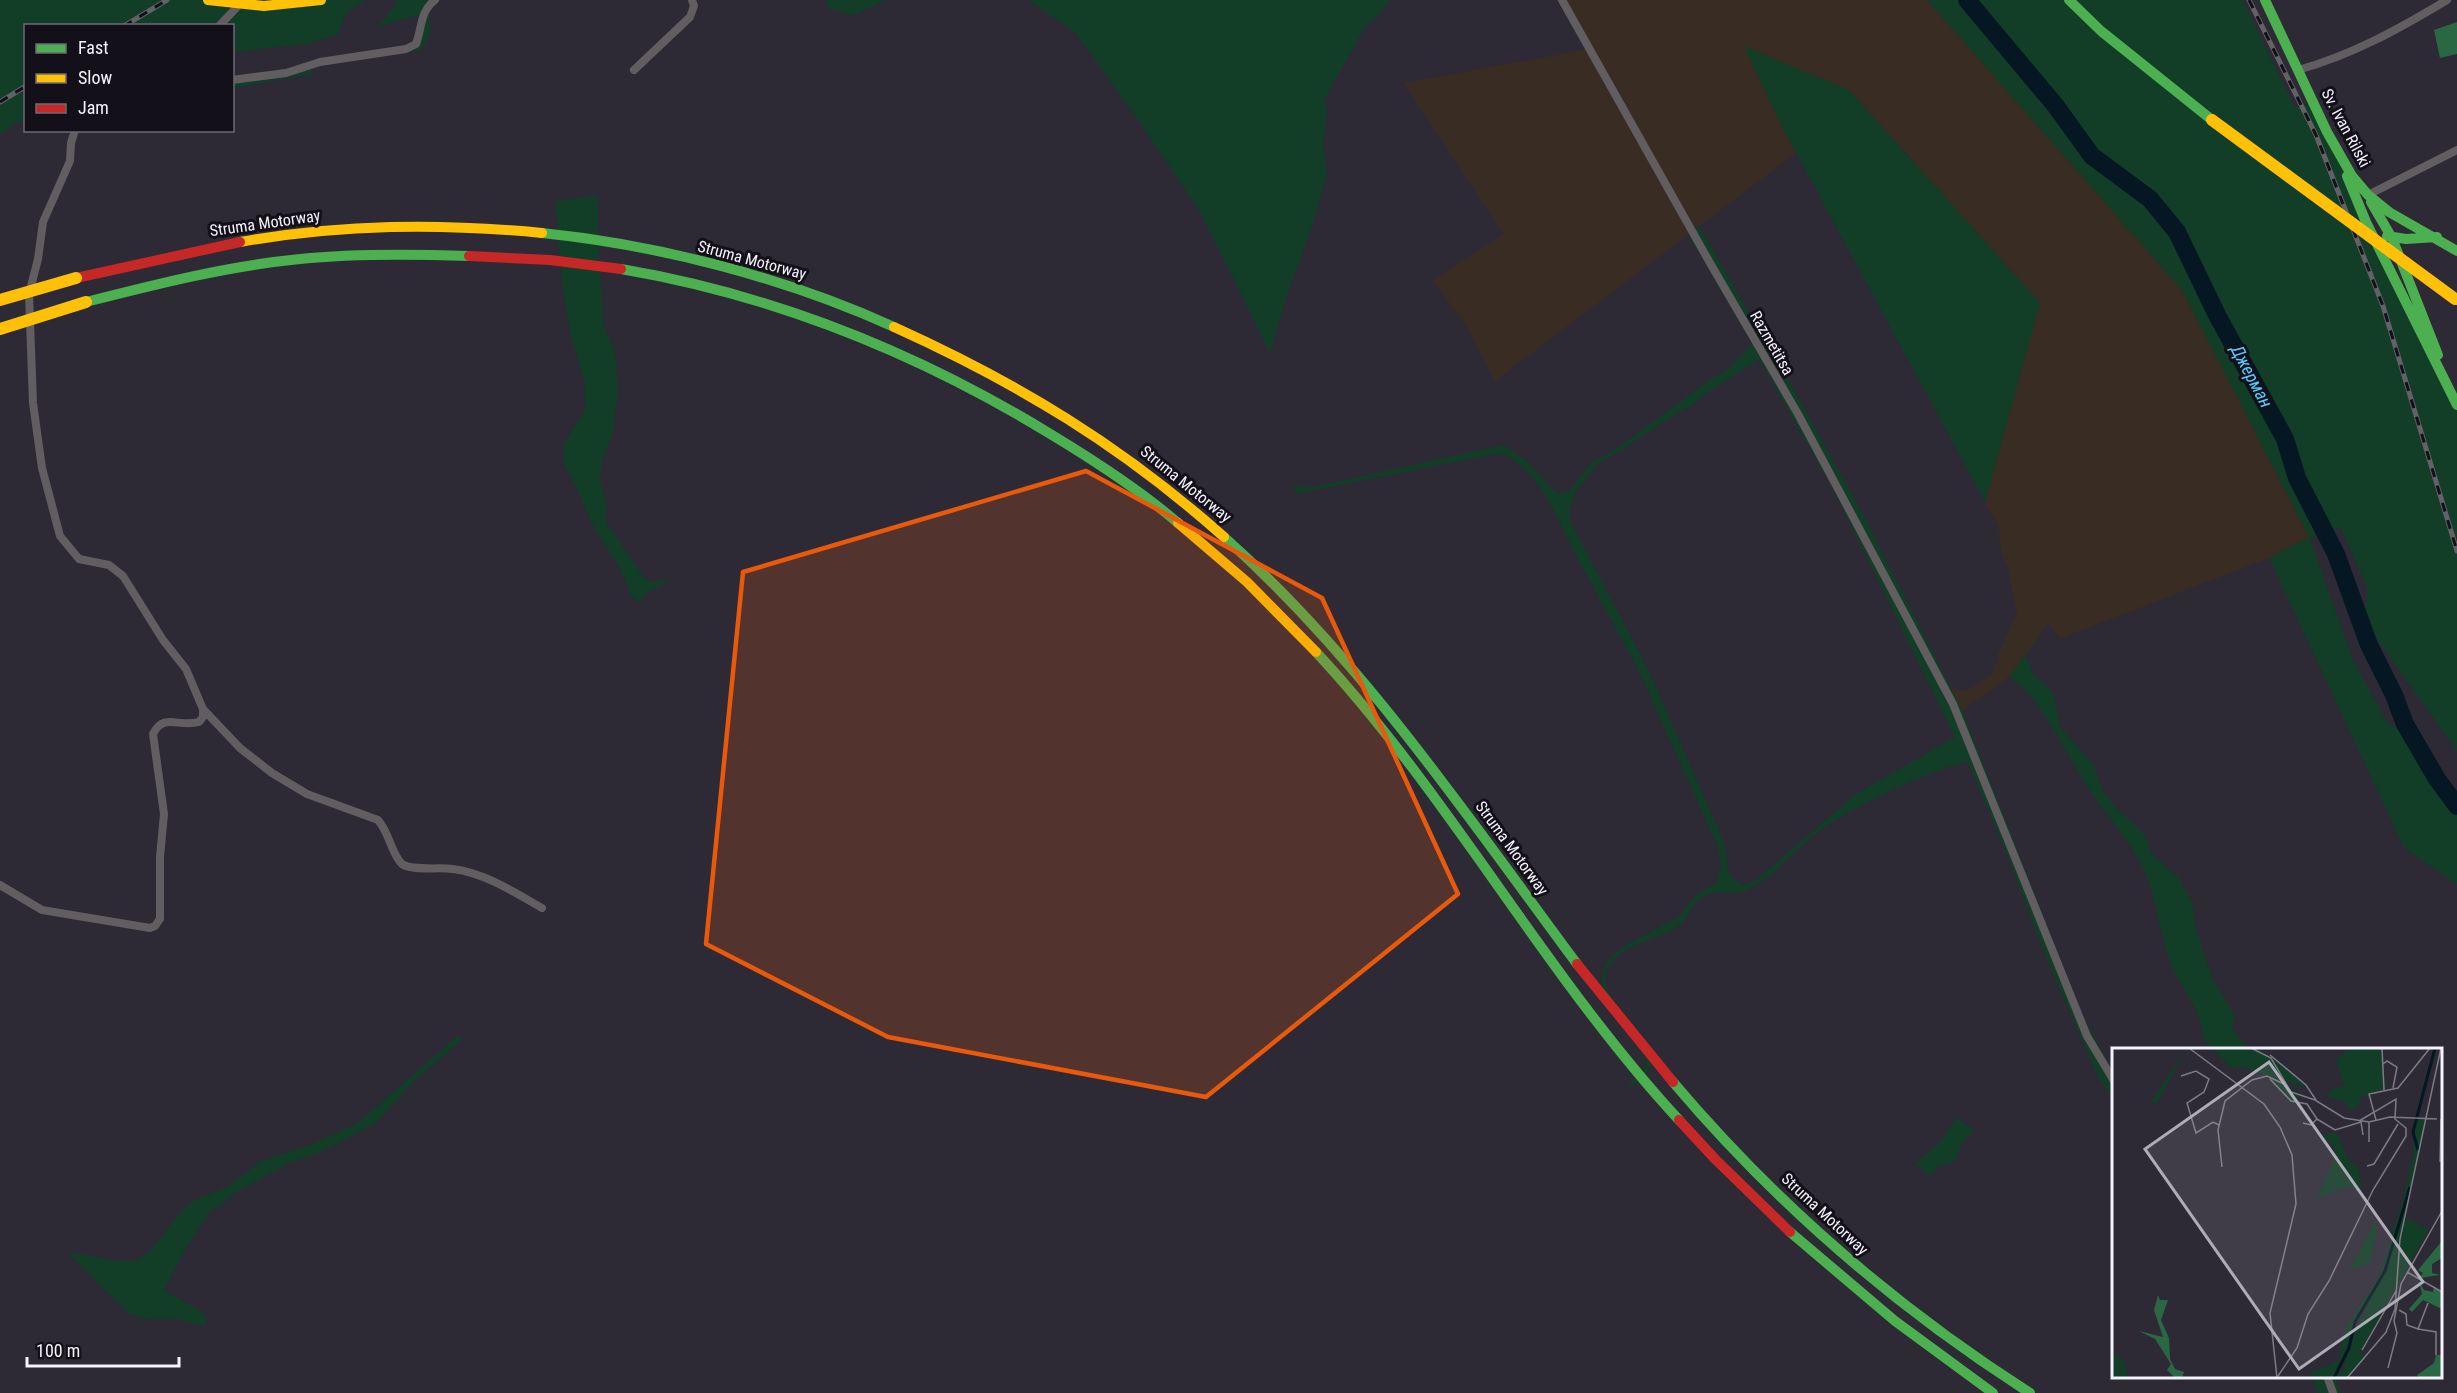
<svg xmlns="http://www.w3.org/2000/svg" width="2457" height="1393" font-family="'Roboto Condensed',sans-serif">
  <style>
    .industrial { fill: #392d23 }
    .green { fill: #123d26; fill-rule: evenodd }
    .forest { fill: #2a6743 }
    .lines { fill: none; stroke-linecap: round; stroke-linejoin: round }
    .river { stroke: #041722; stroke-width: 18 }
    .street { stroke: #615d60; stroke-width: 8 }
    .fast { stroke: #4caf50; stroke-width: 10 }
    .slow { stroke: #ffc107; stroke-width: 10 }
    .jam { stroke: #c62828; stroke-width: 10 }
    .rail-casing { stroke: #636066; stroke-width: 5 }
    .rail { stroke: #13101a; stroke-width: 3; stroke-dasharray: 9; stroke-linecap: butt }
    .slow-bridge { stroke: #ffc107; stroke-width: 12 }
    .marked { fill: #e8590c; fill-opacity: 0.2; stroke: #e8590c; stroke-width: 4.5; stroke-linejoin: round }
    .labels { text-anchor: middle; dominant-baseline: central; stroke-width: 6; stroke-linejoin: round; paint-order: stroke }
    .street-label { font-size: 16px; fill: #f4f2fd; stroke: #13101a }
    .water-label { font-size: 18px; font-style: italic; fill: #51ceff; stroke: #13101a }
    .inset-river { fill: none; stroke: #041722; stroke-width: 3 }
    .inset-road { fill: none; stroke: #7d7a86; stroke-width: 1.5 }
    .view { fill: #aeacb7; fill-opacity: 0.15; stroke: #aeacb7; stroke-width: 3 }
    .inset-edge { fill: none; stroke: #f4f2fd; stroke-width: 3 }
  </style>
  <rect width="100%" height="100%" fill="#2d2a36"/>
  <path class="industrial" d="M1562,0H1927L2182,290L2310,537L2269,558L2059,639L2049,622L2009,677L1969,705L1963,712L1949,686L1958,690H1967L1993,674L1999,652L2017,614L2008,569L2001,552L1999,528L1985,502L2039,302L1849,90L1745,47L1796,153L1495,381L1466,326L1433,280L1504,234L1404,83L1589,49Z"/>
  <path class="green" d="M0,0H366L348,11L337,35L306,44L233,52L232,26H26L25,120L16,123L0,135Z
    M395,0H436L429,5C430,21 433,39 420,50L313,67L309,79L308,75L233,88L232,82L313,67L413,44L421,14L377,27L397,3Z
    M826,0H886L852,16L827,7Z
    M1028,0H1390L1381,12L1365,27L1324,100L1327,113L1323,144L1327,173L1313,225L1289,289L1270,353L1200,212L1138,120L1075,32Z
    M1927,0H2243L2295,108L2313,103L2457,405V751L2365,622L2367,587L2340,527L2310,538L2352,658L2387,722L2431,753L2457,793V884L2404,848L2269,558L2309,537L2182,290Z
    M1744,46L1849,90L2040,303L1985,502L1781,125Z
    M598,195V242L604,327L615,351L618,389L613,433L602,461L600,479L606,504V522L645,579L652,582L669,579C659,591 649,585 639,603L632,597L618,565L593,526L576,487L563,463L564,444L585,409L584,379L570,333L563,289L555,201Z
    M1699,226L1797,395L1867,522L1963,712L2082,1014L2113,1072V1098L2100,1081L2047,960L2008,857L1968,762C1931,768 1843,812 1813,836C1793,852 1776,873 1755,886C1734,899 1725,888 1707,895C1690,902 1691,916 1680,925C1658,942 1616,943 1606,973C1600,992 1632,1023 1642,1039C1647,1047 1649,1056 1652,1064L1646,1075L1626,1091C1630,1080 1642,1074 1647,1063L1602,990L1601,976L1606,963L1614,954L1627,944L1677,918L1697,894L1717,882L1721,866L1717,845L1641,676L1565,534C1552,504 1531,464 1499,453L1296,494L1293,483L1301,487H1313L1503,445L1526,460L1552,489L1558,493L1569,491L1592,462L1616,449L1714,377L1726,371L1752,344L1688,234ZM1759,359L1831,485L1955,737L1856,794L1756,880L1743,885L1734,880L1729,873L1724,842L1649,671L1570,521V508L1575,494L1597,464L1620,451L1684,409L1690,407L1697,400Z
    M2025,655L2034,676L2043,682L2054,695L2060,727L2093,764L2104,793L2118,810L2143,832L2153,855L2178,877L2192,901L2195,925L2212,978L2235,1016L2232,1028L2249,1049H2214L2203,1039C2203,1010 2181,989 2171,964C2160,937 2158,907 2148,880C2135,844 2108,819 2088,788C2071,761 2035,689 2009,677Z
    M458,1035L462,1040L412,1083L376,1123L317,1154L291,1162L235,1193L220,1206L211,1210L189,1243L165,1287L166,1292L198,1309L206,1317L205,1326L176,1319H148L128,1314C120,1302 108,1294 98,1284C87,1272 81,1264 67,1254H82L118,1261L138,1260L151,1250L181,1211L195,1200L227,1187L261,1161L312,1144L358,1123Z
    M1957,1117L1974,1131L1963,1141L1955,1161L1937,1167L1928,1178L1926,1171L1915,1164L1940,1142Z
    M2312,1377H2335L2341,1393H2318Z"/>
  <path class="forest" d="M2457,22V54L2440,58L2434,30Z"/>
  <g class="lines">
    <path class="river" d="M1967,0L2055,105L2092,156L2150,199L2177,232L2217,315L2285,439L2297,478L2336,554L2369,645L2394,695L2405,724L2437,779L2457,806"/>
    <path class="street" d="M1562,0L1710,263L1798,414L1953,704L2087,1036L2114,1081
      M219,26L238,6
      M634,70L690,17L694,6L692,0
      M2298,70C2352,55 2399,29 2447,0
      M232,80L286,73L320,62L406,49L416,44C422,28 420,11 435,0
      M75,130L71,143L70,161L43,222L38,259L29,294L33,403L42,468L60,536L79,559L109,565L123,576L163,640L186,669L203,709L240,748L272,773L307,794L378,820C389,832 392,855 402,864C411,871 440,867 453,869C485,873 514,892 542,908
      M2368,195L2457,150
      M0,885L42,910L150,928L155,926L160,919V857L164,814L153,734C164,712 179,728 199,722L203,717V709
      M2327,1376L2333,1393"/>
    <path class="fast" d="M2069,0L2101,31L2212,120
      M2265,0L2327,132L2352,176L2368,195L2389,212L2457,251
      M2347,176L2366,222L2457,405
      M2371,202L2392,238L2438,355
      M542,233C660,245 786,278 894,327
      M2387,236L2406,239L2437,237
      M621,269C774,295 920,354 1052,435C1095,461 1140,490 1178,523
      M86,302C157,284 228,266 300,259C356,253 413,254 469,256
      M1224,537C1363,661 1467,816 1577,964
      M1316,652C1451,797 1545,975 1679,1120
      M1673,1082C1777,1205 1894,1306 2030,1393
      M1790,1232L1895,1321L1993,1393"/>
    <path class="slow" d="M208,0L264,6L321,0
      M240,242C342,224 439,223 542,233
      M894,327C1018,383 1122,446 1224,537
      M1178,523L1247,582L1316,652"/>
    <path class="jam" d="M469,256L550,260L621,269
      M76,278L240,242
      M1577,964L1673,1082
      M1679,1120L1715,1159L1790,1232"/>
    <defs>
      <path id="rail" d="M2249,0L2316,135L2383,306L2457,551
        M124,26L167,0
        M0,102L26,86"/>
    </defs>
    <use href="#rail" class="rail-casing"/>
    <use href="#rail" class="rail"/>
    <path class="slow-bridge" d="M2212,120L2455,299
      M0,300L76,278
      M0,329L86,302"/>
  </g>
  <path class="marked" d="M1086,471L1322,598L1458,894L1206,1097L888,1037L706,944L743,572Z"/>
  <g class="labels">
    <g class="street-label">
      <text transform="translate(2346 128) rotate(62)">Sv. Ivan Rilski</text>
      <text transform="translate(265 223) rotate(-8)">Struma Motorway</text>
      <text transform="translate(752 260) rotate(15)">Struma Motorway</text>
      <text transform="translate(1772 343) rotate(60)">Razmetitsa</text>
      <text transform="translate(1186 484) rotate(39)">Struma Motorway</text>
      <text transform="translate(1512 848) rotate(54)">Struma Motorway</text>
      <text transform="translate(1825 1214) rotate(43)">Struma Motorway</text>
    </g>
    <g class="water-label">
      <text transform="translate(2252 376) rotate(62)">Джерман</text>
    </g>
  </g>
  <g transform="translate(2112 1048)">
    <rect width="330" height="330" fill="#2d2a36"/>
    <path d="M75,0L46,54L40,55L39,53ZM99,0H143L169,15L196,41L173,32L179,42L191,47L179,55L157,28L132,19L120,20ZM237,0H269L274,42L247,49L249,55L238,63L233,54L213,48L222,39H233L224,12ZM315,70L293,170L317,181L247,305L254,308L235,330H223L233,320L235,301L257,256L254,254L242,273L230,318L220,330H201L198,324L227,313L232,282L268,227L294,140L302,101L301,72ZM224,84L236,111L246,120L250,139H232L205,150L222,112V98L209,88ZM263,173L265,185L258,215L237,223ZM1,304L12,313L17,330H0Z" fill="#123d26"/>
    <path d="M330,193V210L320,216V225L328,227L308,230L311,225L306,222ZM307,233L312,242L321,244L322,238L330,244V261L311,252L300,264L297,261L310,246ZM46,247L48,252H56L49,272L57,290L58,311L63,321L72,324L70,330H63L55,322L59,316L43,291L27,283L51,289L42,262ZM324,307H330V330H307L305,327L322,315Z" fill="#2a6743"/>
    <path class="inset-river" d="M306,102L301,84L323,0M222,330L237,300L243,274L273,223L298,139"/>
    <path class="inset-road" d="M77,0L152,56L168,79L180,107L184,156L158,265L165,330M139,0L159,10L179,44L203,52L232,70L257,74L278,69L325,71M270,0L272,42M158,7L194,37L204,52M271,16L275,13L285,19L281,40M69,28L84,23L97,31L92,44L75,55L84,85L101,74L107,77M158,31L179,53L195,56L205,71M264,72L257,46L286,40L318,0M257,74V94M191,75L199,77L205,71L223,82L249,74L251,87M328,114L329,71M255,118L262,116L286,76M110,119L106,82L113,53L140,32L155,28L172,36M295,224L330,244M287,262L294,266L295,277L306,281L316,255M306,281L324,284V307M274,284L283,261L288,191L329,0M250,302L284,243M276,320L285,285L282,273L289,236L330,163M166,328L185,300L196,266L217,233L261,142L294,88V80L283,71L284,51L247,73M235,330L275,283"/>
    <path class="view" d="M157,14L311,234L187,321L33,101Z"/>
    <rect width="330" height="330" class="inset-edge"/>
  </g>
  <rect x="24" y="24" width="210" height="108" fill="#13101a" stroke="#6d6a75" stroke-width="1.5"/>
  <rect x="36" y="44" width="30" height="9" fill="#4caf50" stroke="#6d6a75" stroke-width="1.5"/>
  <text x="78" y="54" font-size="18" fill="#f4f2fd">Fast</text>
  <rect x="36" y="74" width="30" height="9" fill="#ffc107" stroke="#6d6a75" stroke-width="1.5"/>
  <text x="78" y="84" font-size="18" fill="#f4f2fd">Slow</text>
  <rect x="36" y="104" width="30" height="9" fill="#c62828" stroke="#6d6a75" stroke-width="1.5"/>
  <text x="78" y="114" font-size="18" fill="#f4f2fd">Jam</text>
  <path d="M27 1357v9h152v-9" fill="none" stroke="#f4f2fd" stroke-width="3"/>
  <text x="36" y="1357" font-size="18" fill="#f4f2fd" stroke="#13101a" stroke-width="4.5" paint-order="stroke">100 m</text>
</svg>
